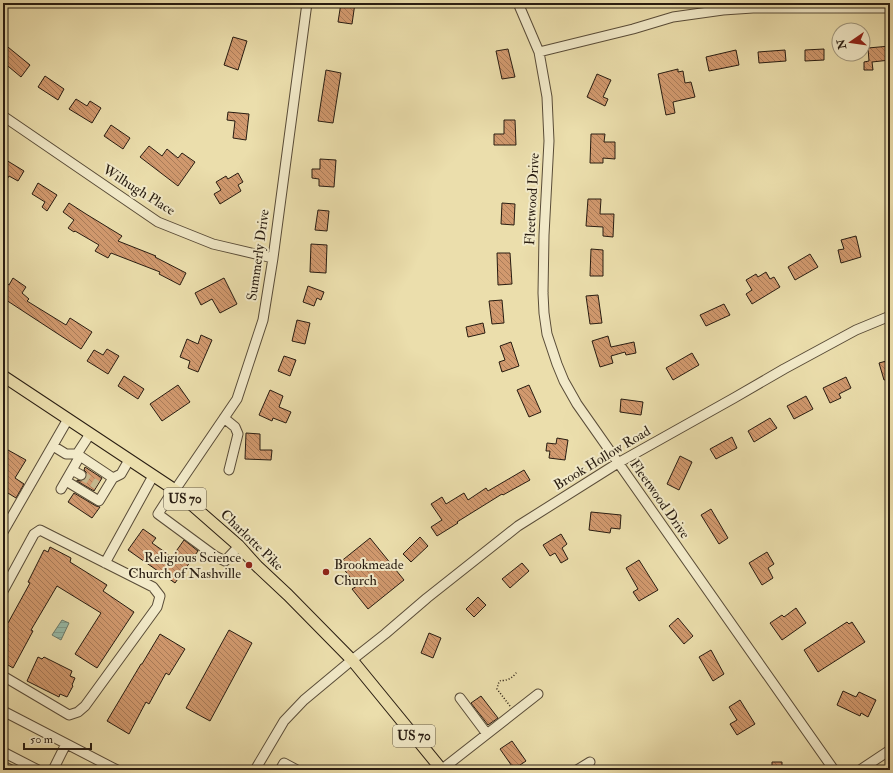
<svg xmlns="http://www.w3.org/2000/svg" width="893" height="773" font-family="'IM FELL Double Pica',serif">
  <style>
    .water { fill: url(#water-rules); stroke: #6b7c6d }
    .building { fill: url(#building-back-hatch); stroke: #281c11 }
    .lines { fill: none; stroke-linecap: round; stroke-linejoin: round }
    .minor-tunnel { stroke: #c4b78d; stroke-width: 9; stroke-dasharray: 9 4.5; stroke-linecap: butt }
    .minor-casing { stroke: #594c38; stroke-width: 11 }
    .major-casing { stroke: #281c11; stroke-width: 13 }
    .path { stroke: #281c11; stroke-width: 1.5; stroke-dasharray: 1 2; stroke-linecap: butt }
    .minor { stroke: #f2eac9; stroke-width: 9 }
    .major { stroke: #ebdeac; stroke-width: 11 }
    .poi-dot { fill: #8f2418; stroke: #f2eac9; stroke-width: 1.5 }
    .labels { text-anchor: middle; dominant-baseline: central; stroke-width: 4; stroke-linejoin: round; paint-order: stroke }
    .shield { fill: #f2eac9; stroke: #655a48; stroke-width: 1 }
    .shield-label { font-size: 13px; font-weight: bold; fill: #281c11 }
    .street-label { font-size: 14px; fill: #281c11; stroke: #f2eac9 }
    .poi-label { font-size: 14px; fill: #281c11; stroke: #f2eac9; text-anchor: end }
  </style>
  <defs>
    <pattern id="water-rules" width="6" height="5" patternUnits="userSpaceOnUse"><rect width="6" height="5" fill="#98bcaa"/><path d="M0 2.5h6" fill="none" stroke="#83a191"/></pattern>
    <pattern id="building-back-hatch" width="6" height="6" patternUnits="userSpaceOnUse"><rect width="6" height="6" fill="#d1996e"/><path d="M-1 5l2 2M0 0l6 6M5-1l2 2" fill="none" stroke="#aa7c59"/></pattern>
  </defs>
  <rect width="100%" height="100%" fill="#ebdeac"/>
  <filter id="stains"><feTurbulence type="fractalNoise" baseFrequency=".005" numOctaves="4"/><feColorMatrix values="0 0 0 0 .2 0 0 0 0 .09 0 0 0 0 .02 0 0 0 .5 -.17"/></filter>
  <radialGradient id="worn" r=".72"><stop offset=".6" stop-color="#630" stop-opacity="0"/><stop offset="1" stop-color="#630" stop-opacity=".3"/></radialGradient>
  <path class="water" d="M62,620L69,623L61,640L52,635Z"/>
  <path class="building" d="M341,3H355L352,24L338,22Z
    M233,37L247,41L238,70L224,65Z
    M3,43L30,65L21,77L3,62Z
    M890,46V60L872,62L873,70H864V62L869,61L868,48Z
    M508,49L515,77L502,79L496,51Z
    M824,49V60L805,61V50Z
    M736,50L739,65L709,71L706,57Z
    M785,50L786,61L759,63L758,52Z
    M678,69V72L683,71L685,83L691,82L695,97L673,102L675,113L666,115L658,74Z
    M326,70L341,73L333,123L318,121Z
    M597,74L611,80L603,97L608,99L605,106L587,97Z
    M45,76L64,89L58,100L38,87Z
    M76,99L87,106L90,101L101,108L92,123L69,109Z
    M228,112L249,114L246,140L233,138L235,121L227,120Z
    M504,120H515L516,145H494V134H504Z
    M111,125L130,138L123,149L104,136Z
    M591,134H605L604,142H615V159L603,158V163H590Z
    M149,146L162,156L167,149L178,158L182,153L195,162L178,186L140,157Z
    M320,159L336,160L334,187L319,186V179L312,178V169H320Z
    M6,160L24,171L18,181L9,176L3,186V166Z
    M238,173L243,182L238,185L241,191L220,204L214,194L221,190L216,182L226,176L228,179Z
    M38,183L57,195L47,211L42,207L45,202L32,194Z
    M588,199H601L600,214H614L613,237L603,236V227L586,226Z
    M69,203L86,214L122,236L118,241L156,256L155,257L186,273L180,285L159,274L160,272L111,253L108,258L95,251L99,245L75,231L74,232L68,228L74,220L63,212Z
    M502,203L515,204L514,225L501,224Z
    M318,210L329,211L327,231L315,230Z
    M856,236L861,257L841,263L838,250L844,249L841,240Z
    M311,244L327,245L326,273L310,272Z
    M591,249L603,250V276H590Z
    M497,253H510L512,284L498,285Z
    M810,254L818,267L795,280L788,267Z
    M766,272L770,279L774,277L780,287L752,304L746,294L752,290L746,280L756,274L758,277Z
    M13,278L26,287L22,293L29,299L27,301L66,325L70,318L92,332L81,349L3,298V280L9,285Z
    M224,278L237,304L220,313L212,299L201,305L195,293Z
    M308,286L324,292L321,300L317,298L314,306L303,302Z
    M598,295L602,323L590,324L586,296Z
    M502,300L504,323L492,324L489,301Z
    M724,304L730,315L706,326L700,315Z
    M297,320L310,323L305,344L292,341Z
    M483,323L485,333L468,337L466,327Z
    M201,335L212,340L198,372L188,368L190,361L180,357L187,339L198,344Z
    M608,336L611,347L634,342L636,353L626,355L625,352L611,356L613,363L600,367L592,341Z
    M511,342L519,366L502,372L499,362L505,360L500,346Z
    M107,349L119,356L108,374L87,361L94,350L103,355Z
    M692,353L699,365L673,380L666,368Z
    M284,356L296,360L290,376L278,371Z
    M890,360V379L884,380L879,363Z
    M124,376L144,389L138,399L118,386Z
    M846,377L851,388L839,394L841,398L830,403L823,388Z
    M178,385L190,402L162,421L150,404Z
    M529,385L541,412L529,417L517,390Z
    M270,390L283,396L279,407L291,412L286,423L273,418L272,421L259,415Z
    M806,396L813,409L794,419L787,406Z
    M621,399L643,402L641,415L620,412Z
    M770,418L777,428L754,442L748,431Z
    M246,433L260,434V450H272L271,460L245,459Z
    M732,437L737,448L716,459L710,449Z
    M557,438L568,440L565,460L549,458L550,451H546L547,443L556,444Z
    M8,450L26,460L15,478L24,484L16,498L3,490V459Z
    M680,456L692,462L679,490L667,484Z
    M85,467L102,478L94,491L77,481V480L81,481L86,478L87,475L86,472L84,470Z
    M524,470L530,480L503,495L502,494L457,522L458,523L437,536L431,527L442,520L431,504L442,497L446,504L464,493L468,500L486,488L488,491Z
    M74,493L96,506L100,507L92,518L68,502Z
    M711,509L728,538L719,544L701,515Z
    M591,512L621,515L620,529L611,528L610,533L589,530Z
    M143,529L156,538L152,543L172,557L184,540L198,551L175,583L128,550Z
    M561,534L567,544L562,548L568,559L561,563L555,553L550,556L543,545Z
    M420,537L428,546L411,562L403,554Z
    M370,538L404,580L368,609L352,589L357,586L339,563Z
    M50,547L71,558L70,562L107,585L103,591L134,612L97,668L75,654L101,613L57,586L31,630L33,631L13,668L3,662V626L5,622L8,623L30,583L28,582L44,550L48,552Z
    M767,552L774,564L768,568L773,578L762,585L749,563Z
    M639,560L658,590L639,601L633,592L638,589L626,568Z
    M522,563L529,571L510,588L502,579Z
    M478,597L486,605L474,617L466,609Z
    M796,608L806,623L782,640L770,623L782,615L784,617Z
    M678,618L693,636L684,644L669,626Z
    M847,622L849,624L852,622L865,642L818,672L804,650Z
    M229,630L252,643L210,721L186,708Z
    M429,633L441,638L433,658L421,653Z
    M160,634L185,649L169,675L166,673L149,704L146,702L129,734L107,721L141,664H142Z
    M711,650L724,674L713,681L699,657Z
    M38,657L42,659L44,657L72,671L70,676L75,678L72,685L73,686L67,697L60,694L59,697L27,681Z
    M843,691L856,697L859,692L876,700L868,717L861,713L860,716L837,705Z
    M481,696L498,718L488,725L471,703Z
    M740,700L755,724L737,735L730,724L737,720L729,707Z
    M512,741L526,761L514,769L500,749Z
    M772,762H782V770H772Z"/>
  <g class="lines">
    <path class="minor-tunnel" d="M81,475L97,485"/>
    <defs>
      <path id="minor" d="M518,3L539,52L547,97L549,141L544,235L543,293L544,313L547,334L557,364L564,381L577,404L834,770
        M539,52L633,29L673,17L723,10L753,8H890
        M3,116L158,222L213,244L273,258
        M224,418L235,427L238,434L229,470
        M53,446L66,454H77L113,478L99,501L66,481
        M77,454L90,434
        M72,470L81,475
        M113,478L121,474L129,460
        M61,489L80,456
        M174,489L158,514L215,556L225,561L239,546
        M175,490L237,399L263,320L273,258L307,3
        M3,532L68,419
        M105,563L153,476
        M3,591L34,534L40,530L153,587L160,596L157,607L85,706L78,712L69,715L3,676
        M460,698L487,734
        M3,711L117,770
        M3,752L38,770
        M3,766L11,770
        M53,770L66,744
        M255,770L284,721L304,700L352,660L385,634L427,598L518,526L618,463L734,398L784,369L856,330L890,316
        M280,770L284,763L297,770
        M441,770L538,694
        M577,770L590,762
        M860,770L890,750"/>
      <path id="major" d="M3,376L175,490L239,546L257,566L288,595L352,660L442,770"/>
    </defs>
    <use href="#minor" class="minor-casing"/>
    <use href="#major" class="major-casing"/>
    <path class="path" d="M510,706L497,689C500,676 500,683 509,679C512,678 515,674 517,672"/>
    <use href="#minor" class="minor"/>
    <use href="#major" class="major"/>
  </g>
  <g class="poi-dot">
    <circle cx="249" cy="565" r="4"/>
    <circle cx="326" cy="572" r="4"/>
  </g>
  <g class="labels">
    <g class="shield">
      <rect x="164" y="488" width="42" height="22" rx="3"/>
      <rect x="393" y="725" width="42" height="22" rx="3"/>
    </g>
    <g class="shield-label">
      <text x="185" y="499">US 70</text>
      <text x="414" y="736">US 70</text>
    </g>
    <g class="street-label">
      <text transform="translate(139 190) rotate(32)">Wilhugh Place</text>
      <text transform="translate(532 199) rotate(-87)">Fleetwood Drive</text>
      <text transform="translate(258 255) rotate(-82)">Summerly Drive</text>
      <text transform="translate(602 458) rotate(-31)">Brook Hollow Road</text>
      <text transform="translate(660 499) rotate(55)">Fleetwood Drive</text>
      <text transform="translate(252 540) rotate(44)">Charlotte Pike</text>
    </g>
    <g class="poi-label">
      <text x="241" y="557">Religious Science<tspan x="241" dy="16">Church of Nashville</tspan></text>
      <text x="334" y="564" text-anchor="start">Brookmeade<tspan x="334" dy="16">Church</tspan></text>
    </g>
  </g>
  <rect width="893" height="773" fill="none" stroke="#ebdeac" stroke-width="16"/>
  <rect x="4" y="4" width="885" height="765" fill="none" stroke="#281c11" stroke-width="2"/>
  <rect x="8" y="8" width="877" height="757" fill="none" stroke="#281c11"/>
  <g transform="translate(851 42) rotate(257)"><circle r="19" fill="#f2eac9" stroke="#a1987f"/>
  <path d="M0-3L7 15L0 10L-7 15Z" fill="#8f2418"/>
  <text y="-6" font-size="11" font-weight="bold" text-anchor="middle" fill="#281c11">N</text>
  </g>
  <path d="M24 743v6h67v-6" fill="none" stroke="#281c11" stroke-width="2"/>
  <text x="30" y="743" font-size="12" fill="#281c11" stroke="#f2eac9" stroke-width="3" paint-order="stroke">50 m</text>
  <rect width="100%" height="100%" filter="url(#stains)"/>
  <rect width="100%" height="100%" fill="url(#worn)"/>
</svg>
